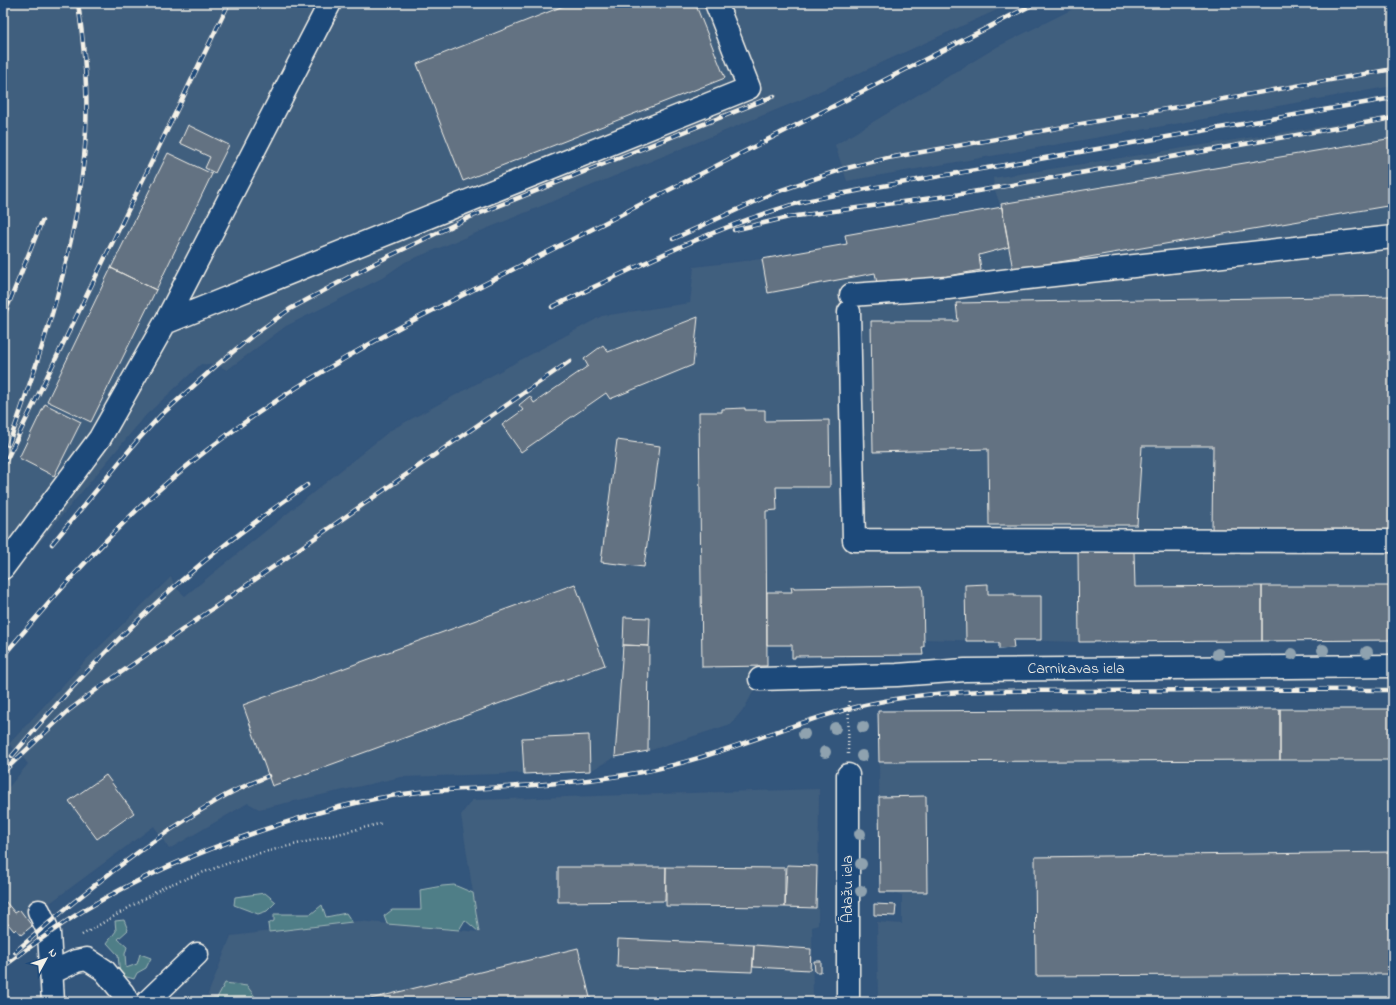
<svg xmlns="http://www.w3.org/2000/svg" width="1396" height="1005" font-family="'Indie Flower',sans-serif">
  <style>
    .built { fill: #415e7e }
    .green { fill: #507e87; stroke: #a2b8b8 }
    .building { fill: #637282; stroke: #f4f1e8 }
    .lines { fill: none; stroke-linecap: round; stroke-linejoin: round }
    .minor-casing { stroke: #f4f1e8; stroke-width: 25 }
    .path { stroke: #f4f1e8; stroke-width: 2.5; stroke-dasharray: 1 3; stroke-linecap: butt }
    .minor { stroke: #1f4a7a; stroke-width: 22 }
    .rail-casing { stroke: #f4f1e8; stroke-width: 4.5 }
    .rail { stroke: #1f4a7a; stroke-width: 3; stroke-dasharray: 9; stroke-linecap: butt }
    .tree { fill: #8fa2af }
    .labels { text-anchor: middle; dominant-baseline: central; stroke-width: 4; stroke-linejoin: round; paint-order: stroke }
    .street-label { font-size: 16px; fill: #f4f1e8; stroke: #1f4a7a }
  </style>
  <rect width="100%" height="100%" fill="#33567c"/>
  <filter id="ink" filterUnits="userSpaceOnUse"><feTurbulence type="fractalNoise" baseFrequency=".025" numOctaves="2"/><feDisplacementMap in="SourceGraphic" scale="8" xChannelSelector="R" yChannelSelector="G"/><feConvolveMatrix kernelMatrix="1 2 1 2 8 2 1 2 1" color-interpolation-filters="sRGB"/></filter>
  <g filter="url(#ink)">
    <path class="built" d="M3,3H1012L800,100L405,262L382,278L286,326L227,370L217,365L201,364L146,415L3,586Z
      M1085,3H1393V86L847,181L835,145L997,47Z
      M1393,115V640L1079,642L1014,640V648L999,649V643H986L985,641L924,639L923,655L795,656L792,658V645H767V666L745,707L731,724L648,751L615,757L590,771L401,777L259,809L248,803L169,849L154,826L39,911L14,931L3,918V794L28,764L20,754L9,744L87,659L171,577L175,587L185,596L391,430L602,316L690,303L694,267L762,259L846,244L845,235L1001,207L994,188L993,178Z
      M1280,760H1393V1002H878L877,922L902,924V895L880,892L879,762Z
      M819,789L818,925L812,927L813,1002H205L231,936L358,921L479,932L461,815L472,800Z"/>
    <path class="green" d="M454,885L473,893L479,932L465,920L459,930L387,924L384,916L392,910H421L420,890L442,886Z
      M265,893L276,902L267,911L258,914L234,905L235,897Z
      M322,905L326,917L346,913L352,922L269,932L268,924L274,921V914H311Z
      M124,920L128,930L118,939L127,947L125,954L126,968L137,964L140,954L151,958L146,968L137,973L134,979L120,975L118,955L107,943L116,931L115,921Z
      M225,983L247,986L259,1002H183L185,997L195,998H217Z"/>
    <path class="building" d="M571,3H695L725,78L463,181L417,64Z
      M188,125L229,145L215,173L205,168L210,157L180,143Z
      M1393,138V205L1013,270L1001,204Z
      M168,153L212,174L156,290L111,268Z
      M1002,207L1009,247L979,255L981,270L878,289L875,273L768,293L762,259L847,244L845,235Z
      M111,268L156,290L91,422L47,401Z
      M1393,296V532H1212L1213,446H1142L1137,525H989L988,449L873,452L871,321H958L956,303Z
      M698,317L693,365L610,399L606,393L521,452L502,425L523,410L519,405L530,396L534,403L588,366L584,359L603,345L608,352Z
      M45,404L81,422L54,476L19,458Z
      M745,408V410H765V421L829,420L830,487H776L777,510L766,511L767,666L702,667L699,412H722V409Z
      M617,440L660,446L644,567L601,562Z
      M1078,552H1134L1135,587L1262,586V641L1079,642Z
      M575,584L605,665L272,786L243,705Z
      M988,584V594H1015V596H1041V640H1013L1014,648L999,649V643H986V641H966L965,585Z
      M922,586L923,594L924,647H922L923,655L795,656V658H792V645H767V592H792L791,587H794V588Z
      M1262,586H1393V640L1262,641Z
      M624,617L650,618L649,646L623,645Z
      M623,645L649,646L648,751L615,757Z
      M1280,709V760L879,762L878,711Z
      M1280,709H1393V760H1280Z
      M589,735L590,771L524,774L522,738Z
      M106,775L134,813L97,839L69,801Z
      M926,796L927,892H880L879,797Z
      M1393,852V974L1036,976L1035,857Z
      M787,865L817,866L816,908L785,907Z
      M558,867H666L665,901L558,902Z
      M666,867L785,868V907L666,906Z
      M5,901L15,913L20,910L32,926L21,935L16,929L14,931L3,918V903Z
      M874,904L896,905L895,916L874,915Z
      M618,939L754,945L752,972L617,967Z
      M754,945L811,949L810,970L753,967Z
      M578,948L591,1002H358Z
      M814,961H821V972H815Z"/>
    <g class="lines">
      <defs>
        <path id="minor" d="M851,295L948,288L1018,279L1393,237
          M849,312L854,540L1393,541
          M165,323L749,88L716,3
          M3,568L100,438L165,323L330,3
          M760,679L897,675L965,670L1393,666
          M39,911L49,933L53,1002
          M51,973L76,961L87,959L104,970L123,993L128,1002
          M147,1002L197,954
          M848,1002V775"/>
      </defs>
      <use href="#minor" class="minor-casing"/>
      <path class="path" d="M848,754L849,699
        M82,935L166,886L248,856L383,823"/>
      <use href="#minor" class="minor"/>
      <defs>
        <path id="rail" d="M734,230L789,217L955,195L1393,118
          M673,239L776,192L843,169L888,158L1393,69
          M552,307C628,271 704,232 785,207C812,198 844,194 871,188L1393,98
          M3,318L42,221
          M8,445C17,423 24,400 32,377C59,297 82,214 86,130C88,87 84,45 78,3
          M3,467L229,3
          M52,544L137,441L160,416L217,365L252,336L290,309L377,262L468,218L774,96
          M3,656C47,605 91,553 140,507C219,433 310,376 404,325L1036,3
          M12,756C70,687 132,621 202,563C236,535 271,510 307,485
          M3,772L68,711L100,687L570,361
          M15,952C80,895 147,841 221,798C236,789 253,783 268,776
          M3,967C30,947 57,926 86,909C140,877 198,852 257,832C310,814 364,798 419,792C448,789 477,789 506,787C549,784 593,781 636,773C719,759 796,718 879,702C948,688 1019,691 1088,691C1190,690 1291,689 1393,690"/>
      </defs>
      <use href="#rail" class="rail-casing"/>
      <use href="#rail" class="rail"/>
    </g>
    <g class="tree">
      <circle cx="1323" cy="650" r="6"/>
      <circle cx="1367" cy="652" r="6"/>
      <circle cx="1218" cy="654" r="6"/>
      <circle cx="1292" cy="654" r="6"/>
      <circle cx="863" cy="727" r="6"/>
      <circle cx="835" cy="728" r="6"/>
      <circle cx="804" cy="734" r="6"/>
      <circle cx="825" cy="752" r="6"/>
      <circle cx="862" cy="756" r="6"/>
      <circle cx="860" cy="834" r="6"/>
      <circle cx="861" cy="864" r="6"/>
      <circle cx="861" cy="891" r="6"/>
    </g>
  </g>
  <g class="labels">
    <g class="street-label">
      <text x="1076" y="669">Carnikavas iela</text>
      <text transform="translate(848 889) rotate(-90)">Ādažu iela</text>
    </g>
  </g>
  <rect width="1396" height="1005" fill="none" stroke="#1f4a7a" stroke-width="16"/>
  <rect x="8" y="8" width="1380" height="989" fill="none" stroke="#f4f1e8" stroke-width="1.5" filter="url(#ink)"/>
  <g transform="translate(46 959) rotate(50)" stroke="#1f4a7a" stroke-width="3" paint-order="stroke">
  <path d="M0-3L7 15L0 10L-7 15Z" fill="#f4f1e8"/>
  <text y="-6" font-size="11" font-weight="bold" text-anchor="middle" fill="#f4f1e8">N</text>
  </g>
</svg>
